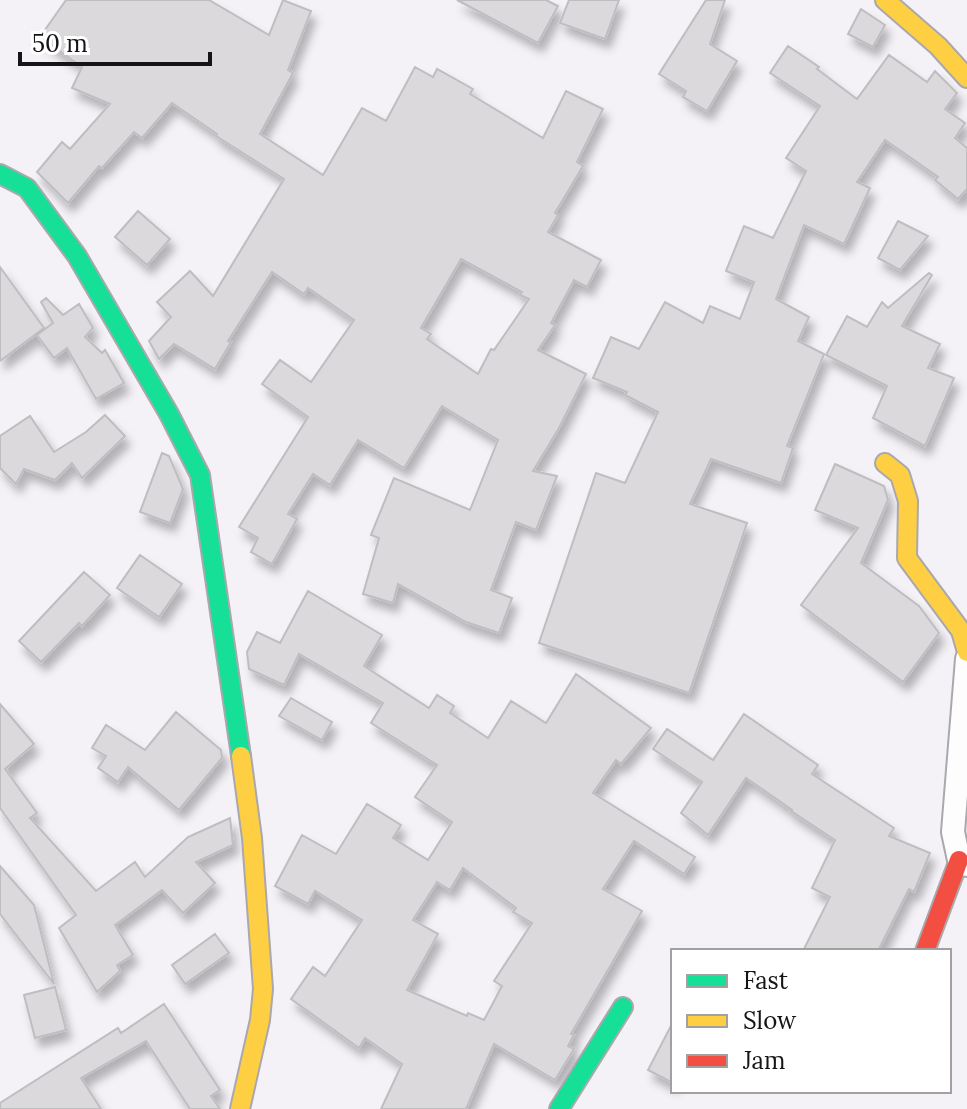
<svg xmlns="http://www.w3.org/2000/svg" width="967" height="1109" font-family="Lora,serif">
  <style>
    .building { fill: #dbd9dc; stroke: #bebdc0; stroke-width: 2; fill-rule: evenodd; filter: url(#shadow) }
    .lines { fill: none; stroke-linecap: round; stroke-linejoin: round }
    .street-casing { stroke: #aaa8ac; stroke-width: 26 }
    .fast-casing { stroke: #aaa8ac; stroke-width: 22 }
    .slow-casing { stroke: #aaa8ac; stroke-width: 22 }
    .jam-casing { stroke: #aaa8ac; stroke-width: 22 }
    .street { stroke: #fdfdfe; stroke-width: 22 }
    .fast { stroke: #16e098; stroke-width: 18 }
    .slow { stroke: #ffcf43; stroke-width: 18 }
    .jam { stroke: #f24e42; stroke-width: 18 }
  </style>
  <defs>
    <filter id="shadow"><feDropShadow dx="5" dy="9" stdDeviation="4" flood-color="#0004"/></filter>
  </defs>
  <rect width="100%" height="100%" fill="#f4f2f7"/>
  <path class="building" d="M66,0H209L269,35L283,0L311,11L288,70L293,73L260,134L323,175L362,108L386,121L415,67L433,77L437,69L473,89L470,94L543,138L566,91L603,109L577,162L583,166L555,213L558,215L548,232L601,260L587,287L574,280L551,323L555,325L538,350L586,374L559,428L533,471L557,476L536,530L516,522L491,590L512,598L499,633L466,622L398,584L393,603L363,594L379,538L371,535L394,478L470,510L498,440L442,406L404,468L358,440L330,485L313,474L288,514L297,519L272,564L251,552L258,538L239,527L308,417L262,384L280,360L311,382L354,320L308,288L304,294L272,272L228,341L231,342L215,369L174,344L159,359L149,341L171,317L157,302L190,271L213,296L284,179L216,136L217,134L172,103L142,138L134,132L102,168L99,166L68,203L37,172L62,142L70,149L110,104L72,88L82,67L40,37ZM461,259L522,292L520,295L529,299L494,350L491,349L478,374L427,339L431,334L421,328Z
    M457,0H546L558,6L538,43Z
    M569,0H619L605,39L560,23Z
    M706,0H725L710,44L737,61L707,111L683,97L686,91L659,74Z
    M861,9L885,25L873,47L848,34Z
    M788,46L819,67L817,69L857,99L889,55L927,82L935,71L957,93L945,109L965,123L955,138L967,148V189L958,199L935,180L938,177L885,140L857,182L870,188L844,244L804,225L776,299L809,317L798,341L824,354L787,446L793,448L781,483L711,459L690,504L747,523L689,693L539,643L596,473L625,483L658,412L625,395L627,392L593,378L611,337L639,349L665,302L703,323L710,306L740,319L754,282L726,271L744,226L773,238L806,171L786,158L820,106L770,73Z
    M138,211L170,239L147,265L115,237Z
    M898,221L928,236L900,270L878,258Z
    M0,267L44,328L0,361Z
    M929,273L932,275L902,326L940,344L928,368L954,378L925,446L873,418L887,386L826,355L847,316L867,327L882,302L888,308Z
    M46,298L63,315L79,304L93,328L85,337L102,353L105,350L124,383L96,399L67,348L54,358L37,335L53,323L41,302Z
    M105,415L125,436L82,478L72,463L55,480L24,469L16,484L0,468V436L30,416L54,452L86,432Z
    M162,453L169,456L183,489L170,523L140,512Z
    M835,464L884,486L888,500L861,563L919,606L939,633L903,682L801,605L858,528L815,510Z
    M140,555L182,584L159,617L117,588Z
    M84,572L110,595L82,626L79,623L41,662L19,641Z
    M308,591L382,635L364,666L429,708L437,695L454,706L450,713L488,738L511,701L546,723L576,674L651,728L621,764L616,760L593,793L695,857L684,874L634,841L603,889L642,911L571,1034L574,1035L568,1046L574,1049L555,1080L494,1044L466,1109H381L402,1064L365,1038L359,1048L291,999L313,967L325,976L362,920L315,891L308,904L275,886L302,835L336,854L367,804L401,825L393,838L428,860L452,822L415,797L437,765L371,723L383,703L299,654L284,685L249,669L247,652L257,632L280,643ZM463,868L516,908L513,912L532,923L494,981L502,986L484,1020L468,1013L467,1016L407,990L438,934L413,920L437,882L450,890Z
    M291,698L332,722L322,740L279,716Z
    M0,704L34,744L5,769L37,813L30,818L96,891L135,862L145,877L188,837L230,818L233,845L196,862L215,883L183,913L162,890L115,925L133,955L117,965L120,971L97,992L59,928L76,915L0,808Z
    M176,712L221,750L222,758L179,810L128,767L118,782L98,768L106,756L92,748L106,725L145,750Z
    M744,714L818,765L812,774L894,828L889,836L930,853L914,892L909,889L878,951H803L830,897L812,888L835,840L791,811L792,810L746,778L708,835L681,813L702,782L653,749L667,729L713,760Z
    M0,866L34,905L54,984L0,914Z
    M215,934L229,953L185,984L172,965Z
    M55,987L66,1030L35,1038L24,995Z
    M164,1004L220,1090L211,1096L220,1109H190L146,1041L81,1078L101,1109H0V1103L118,1028L121,1033Z
    M673,1022V1083L648,1070Z"/>
  <g class="lines">
    <defs>
      <path id="street" d="M967,659L953,832L959,860L967,865"/>
      <path id="fast" d="M0,174L27,188L77,256L169,414L200,475L241,756
        M559,1109L623,1007"/>
      <path id="slow" d="M885,0L938,46L967,78
        M885,463L900,475L908,501L907,558L961,631L967,652
        M240,1109L260,1020L263,989L252,838L241,756"/>
      <path id="jam" d="M925,951L959,860"/>
    </defs>
    <use href="#street" class="street-casing"/>
    <use href="#fast" class="fast-casing"/>
    <use href="#slow" class="slow-casing"/>
    <use href="#jam" class="jam-casing"/>
    <use href="#street" class="street"/>
    <use href="#fast" class="fast"/>
    <use href="#slow" class="slow"/>
    <use href="#jam" class="jam"/>
  </g>
  <rect x="671" y="949" width="280" height="144" fill="#ffffff" stroke="#a2a1a2" stroke-width="2"/>
  <rect x="687" y="975" width="40" height="12" fill="#16e098" stroke="#a2a1a2" stroke-width="2"/>
  <text x="743" y="989" font-size="24" fill="#161417">Fast</text>
  <rect x="687" y="1015" width="40" height="12" fill="#ffcf43" stroke="#a2a1a2" stroke-width="2"/>
  <text x="743" y="1029" font-size="24" fill="#161417">Slow</text>
  <rect x="687" y="1055" width="40" height="12" fill="#f24e42" stroke="#a2a1a2" stroke-width="2"/>
  <text x="743" y="1069" font-size="24" fill="#161417">Jam</text>
  <path d="M20 52v12h190v-12" fill="none" stroke="#161417" stroke-width="4"/>
  <text x="32" y="52" font-size="24" fill="#161417" stroke="#ffffff" stroke-width="6" paint-order="stroke">50 m</text>
</svg>
